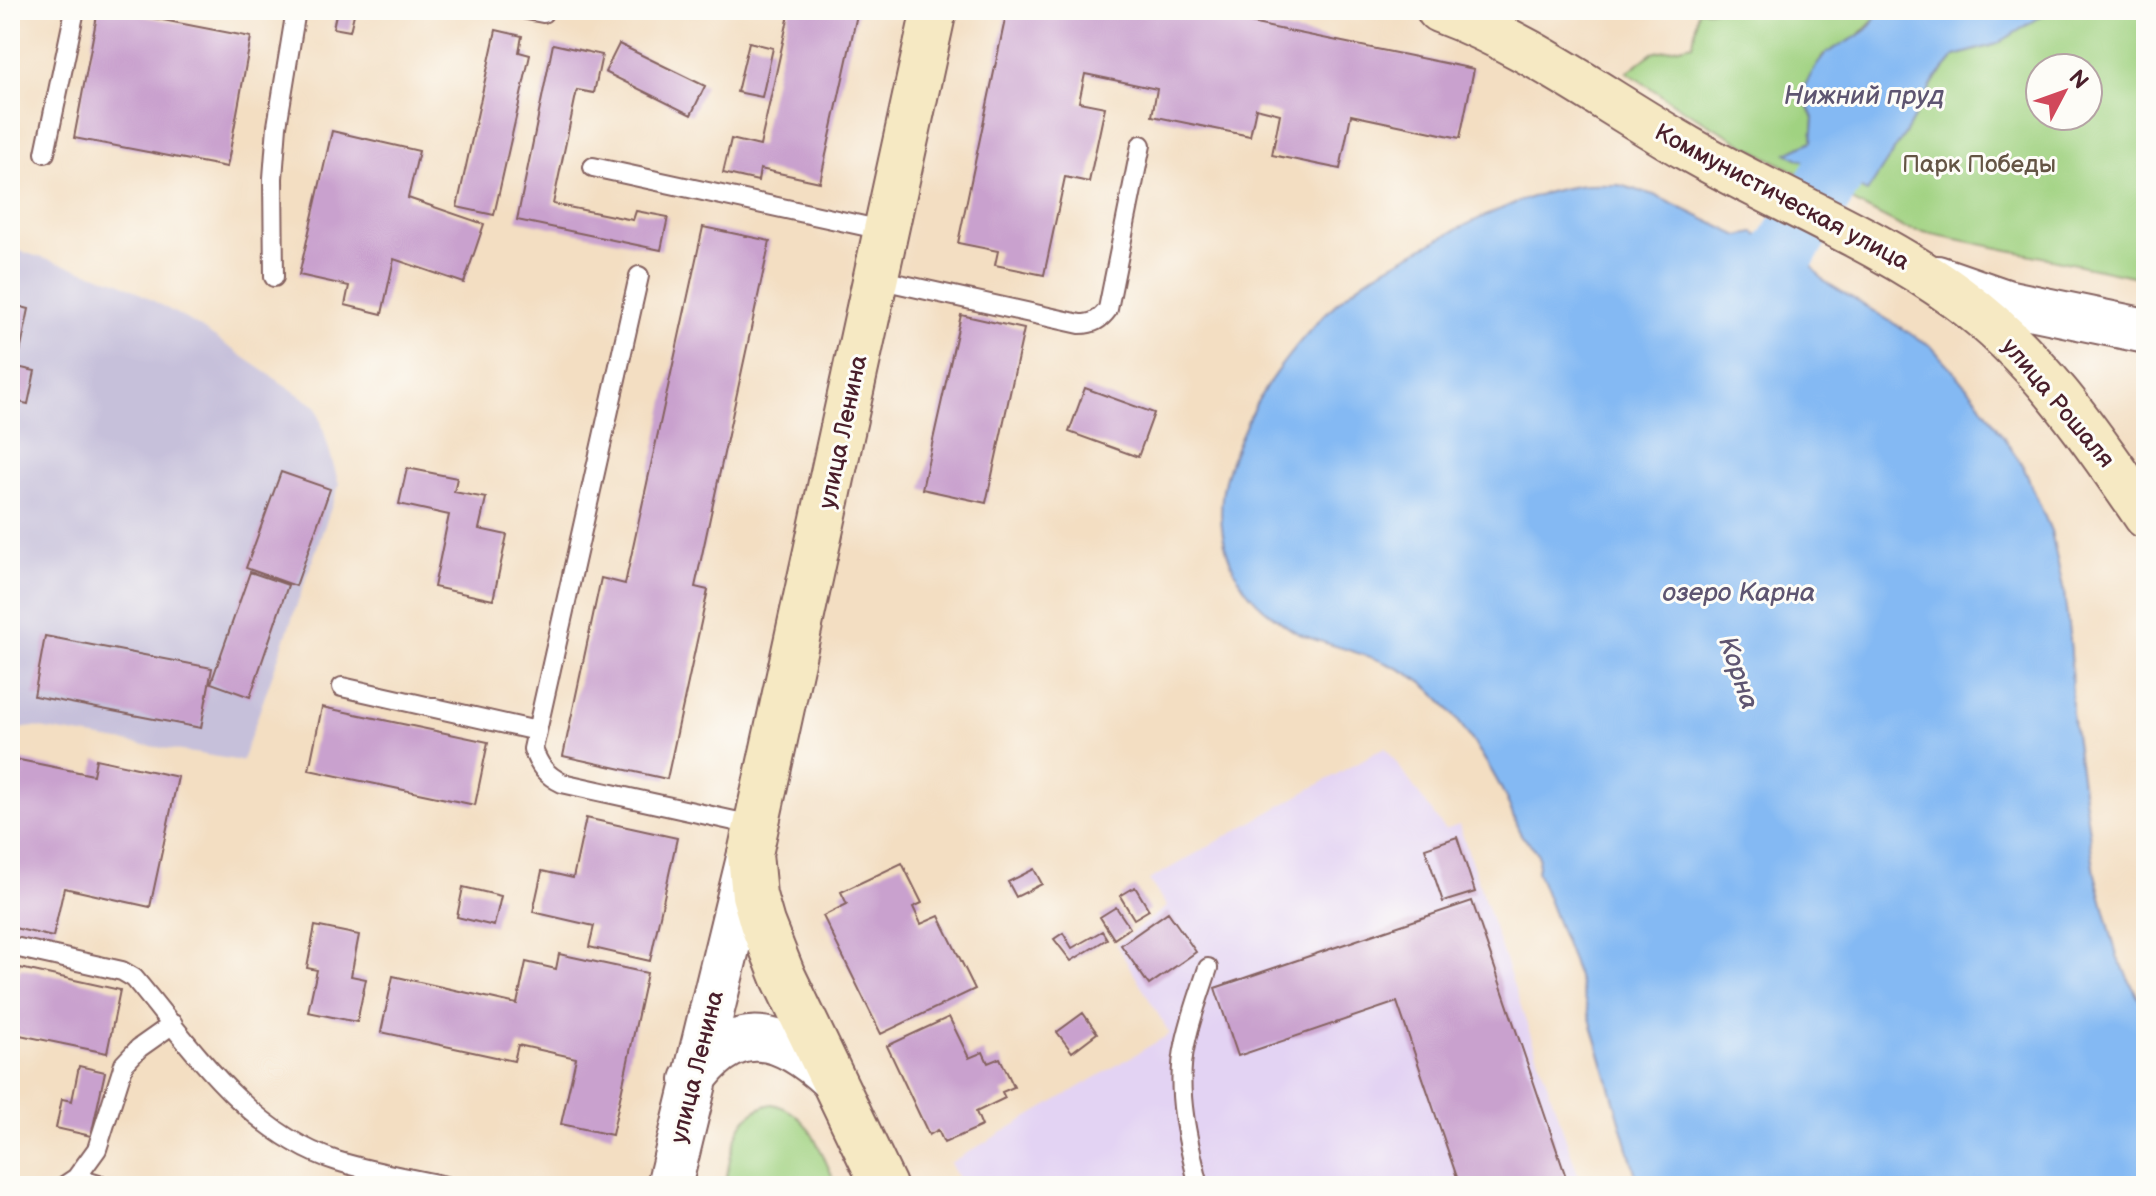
<svg xmlns="http://www.w3.org/2000/svg" width="2156" height="1196" font-family="'Balsamiq Sans',sans-serif">
  <style>
    .built { fill: #e3d3f3 }
    .industrial { fill: #c6c0da }
    .green { fill: #a0d281; stroke: #757856; stroke-width: 2; fill-rule: evenodd }
    .water { fill: #84b9f3; stroke: #676c8f; stroke-width: 2 }
    .lines { fill: none; stroke-linecap: round; stroke-linejoin: round }
    .river { stroke: #84b9f3; stroke-width: 62 }
    .building { fill: #c9a1ce }
    .service-casing { stroke: #856260; stroke-width: 22 }
    .tertiary-casing { stroke: #856260; stroke-width: 48 }
    .secondary-casing { stroke: #856260; stroke-width: 48 }
    .service { stroke: #fff; stroke-width: 18 }
    .tertiary { stroke: #fff; stroke-width: 44 }
    .secondary { stroke: #f6e9c3; stroke-width: 44 }
    .labels { text-anchor: middle; dominant-baseline: central; stroke-width: 6; stroke-linejoin: round; paint-order: stroke }
    .park-label { font-size: 24px; fill: #645545; stroke: #fdfcf7 }
    .street-label { font-size: 24px; fill: #4a1f2b; stroke: #fdfcf7 }
    .water-label { font-size: 26px; font-style: italic; fill: #5e5571; stroke: #fdfcf7 }
  </style>
  <rect width="100%" height="100%" fill="#fdfcf7"/>
  <filter id="ink" filterUnits="userSpaceOnUse"><feTurbulence type="fractalNoise" baseFrequency=".0125" numOctaves="2"/><feDisplacementMap in="SourceGraphic" scale="16" xChannelSelector="R" yChannelSelector="G"/><feConvolveMatrix kernelMatrix="1 2 1 2 8 2 1 2 1" color-interpolation-filters="sRGB"/></filter>
  <filter id="wash" filterUnits="userSpaceOnUse"><feTurbulence type="fractalNoise" baseFrequency=".006" numOctaves="4" result="noise"/><feDisplacementMap in="SourceGraphic" scale="32" xChannelSelector="R" yChannelSelector="G"/><feGaussianBlur stdDeviation="1.8" result="paint"/><feColorMatrix in="noise" values="0 0 0 0 0 0 0 0 0 0 0 0 0 0 0 0 0 1.4 0 .05"/><feComposite in="paint" operator="in"/></filter>
  <g filter="url(#wash)">
    <rect width="100%" height="100%" fill="#f3dec2"/>
    <path class="built" d="M1385,747L1445,830L1459,825L1582,1186H962L950,1163L1170,1034L1116,944L1167,907L1149,880Z"/>
    <path class="industrial" d="M10,248L120,282L198,326L317,407L339,485L242,761L34,727L10,730Z"/>
    <path class="green" d="M1698,10H1877L1876,18L1857,37L1823,55L1802,91L1814,118L1812,141L1788,153L1867,191L1906,132L1934,81L1955,56L1997,44L2051,10H2146V279L1904,228L1769,158L1682,109L1627,72L1652,53L1693,44ZM2040,68H2088V116H2040Z
      M772,1104C811,1112 821,1154 837,1186H725C732,1152 733,1113 772,1104Z"/>
    <path class="water" d="M1877,10H2051L1997,44L1955,56L1934,81L1906,132L1867,192L1787,153L1812,141L1814,118L1802,91C1808,80 1814,68 1822,58C1834,42 1874,39 1877,10Z
      M1619,185L1654,195L1739,236L1754,233L1811,265L1824,281L1931,346L1977,398L2023,466L2051,531L2064,592L2071,650L2072,713L2095,874L2117,956L2146,1013V1186H1639L1577,974L1537,871C1542,849 1535,850 1522,836C1517,829 1514,817 1510,808C1497,774 1457,714 1430,689C1398,660 1342,650 1302,635C1291,631 1282,622 1272,615C1229,584 1212,529 1226,476C1231,457 1240,438 1248,420C1271,369 1334,295 1383,269C1441,238 1511,196 1577,186C1590,184 1605,185 1619,185Z"/>
    <g class="lines">
      <path class="river" d="M1741,323L1935,10"/>
    </g>
    <g id="blocks">
      <path class="building" d="M98,10H111L251,37L227,167L74,138Z
        M337,10H355L350,31L333,28Z
        M790,10H858L820,182L760,169L758,181L723,173L731,139L760,146Z
        M1007,10H1187L1474,69L1460,138L1351,115L1340,169L1272,155L1280,114L1256,108L1250,136L1152,116L1157,89L1085,74L1079,102L1105,107L1089,182L1065,177L1044,275L995,265L998,251L958,243Z
        M496,30L522,36L519,52L530,55L494,215L457,207Z
        M749,42L773,48L762,97L737,92Z
        M553,44L602,55L594,93L577,90L553,204L633,220L636,211L668,217L661,250L517,220Z
        M619,44L705,86L691,115L605,72Z
        M332,131L419,151L408,198L484,224L464,283L394,259L382,314L345,305L349,286L299,275Z
        M10,198L18,201L11,224H10Z
        M703,227L770,241L695,587L708,590L667,779L563,756L601,578L625,584Z
        M10,295L16,296L14,305L29,309L17,367L35,371L28,404L10,400Z
        M961,315L1024,329L986,503L922,489Z
        M1085,388L1154,413L1138,457L1069,432Z
        M407,468L457,478L454,492L486,498L479,529L507,535L493,600L434,587L449,515L399,504Z
        M281,472L330,489L296,586L246,568Z
        M250,572L288,585L250,697L211,683Z
        M45,636L212,668L201,728L34,696Z
        M322,707L488,742L475,805L309,770Z
        M10,758L93,775L96,759L178,777L150,907L64,888L53,937L10,927Z
        M586,818L677,838L650,961L589,947L594,926L533,912L542,871L573,878Z
        M1457,837L1475,892L1443,902L1425,848Z
        M902,863L922,903L913,907L921,924L939,916L975,989L881,1034L823,916L847,904L841,892Z
        M1034,869L1042,884L1016,897L1008,882Z
        M463,887L501,896L494,926L457,917Z
        M1135,887L1149,910L1134,919L1120,896Z
        M1472,901L1569,1186H1460L1397,1002L1238,1056L1215,988Z
        M1116,907L1130,928L1114,939L1100,917Z
        M1168,912L1196,952L1149,985L1121,945Z
        M315,926L359,935L351,976L366,979L357,1022L308,1012L317,970L307,968Z
        M1102,931L1107,939L1071,961L1054,939L1063,933L1072,948Z
        M559,954L647,973L612,1135L561,1124L576,1058L518,1045L514,1061L381,1032L393,976L517,1004L526,962L556,969Z
        M20,968L120,990L107,1053L10,1033V1016Z
        M1083,1013L1097,1033L1072,1052L1057,1032Z
        M949,1017L969,1058L983,1052L988,1063L1000,1058L1014,1087L1002,1092L1005,1098L976,1112L982,1126L944,1143L938,1130L929,1135L887,1046Z
        M79,1066L105,1072L91,1136L56,1128L62,1099L72,1101Z"/>
    </g>
  </g>
  <g filter="url(#ink)">
    <use href="#blocks" fill-opacity="0" stroke="#856260" stroke-width="2"/>
    <g class="lines">
      <defs>
        <path id="service" d="M527,10L543,13
          M45,153L75,10
          M593,167L887,231
          M639,276L533,749C539,766 546,775 562,783L757,826
          M274,277L273,178L277,126L296,10
          M877,279L1080,324C1093,324 1100,320 1108,309L1141,145
          M342,687L537,731
          M10,946L122,971L134,978C191,1046 248,1133 337,1161C372,1172 409,1178 445,1186
          M76,1178L97,1149L124,1064L139,1048L173,1024
          M64,1186L76,1178L102,1186
          M1199,1186C1188,1142 1175,1090 1185,1045C1190,1019 1200,993 1208,968"/>
        <path id="tertiary" d="M1937,278L2006,302L2146,331
          M693,1080C736,1018 782,1033 830,1077
          M669,1186L750,854"/>
        <path id="secondary" d="M1439,10C1528,43 1605,101 1687,148C1775,199 1875,237 1957,297C2036,354 2092,437 2146,516
          M884,1186L783,976L762,923L754,895L750,854L934,10"/>
      </defs>
      <use href="#service" class="service-casing"/>
      <use href="#tertiary" class="tertiary-casing"/>
      <use href="#secondary" class="secondary-casing"/>
      <use href="#service" class="service"/>
      <use href="#tertiary" class="tertiary"/>
      <use href="#secondary" class="secondary"/>
    </g>
  </g>
  <g class="labels">
    <g class="park-label">
      <text x="1979" y="164">Парк Победы</text>
    </g>
    <g class="street-label">
      <text transform="translate(1782 197) rotate(28)">Коммунистическая улица</text>
      <text transform="translate(2058 403) rotate(50)">улица Рошаля</text>
      <text transform="translate(843 432) rotate(-78)">улица Ленина</text>
      <text transform="translate(697 1067) rotate(-76)">улица Ленина</text>
    </g>
    <g class="water-label">
      <text x="1864" y="96">Нижний пруд</text>
      <text x="1739" y="593">озеро Карна</text>
      <text transform="translate(1738 673) rotate(71)">Корна</text>
    </g>
  </g>
  <rect width="2156" height="1196" fill="none" stroke="#fdfcf7" stroke-width="40"/>
  <g transform="translate(2064 92) rotate(49)"><circle r="38" fill="#fdfcf7" stroke="#b5a4a5" stroke-width="2"/>
  <path d="M0-6L14 30L0 20L-14 30Z" fill="#d1495b"/>
  <text y="-12" font-size="22" font-weight="bold" text-anchor="middle" fill="#4a1f2b">N</text>
  </g>
</svg>
